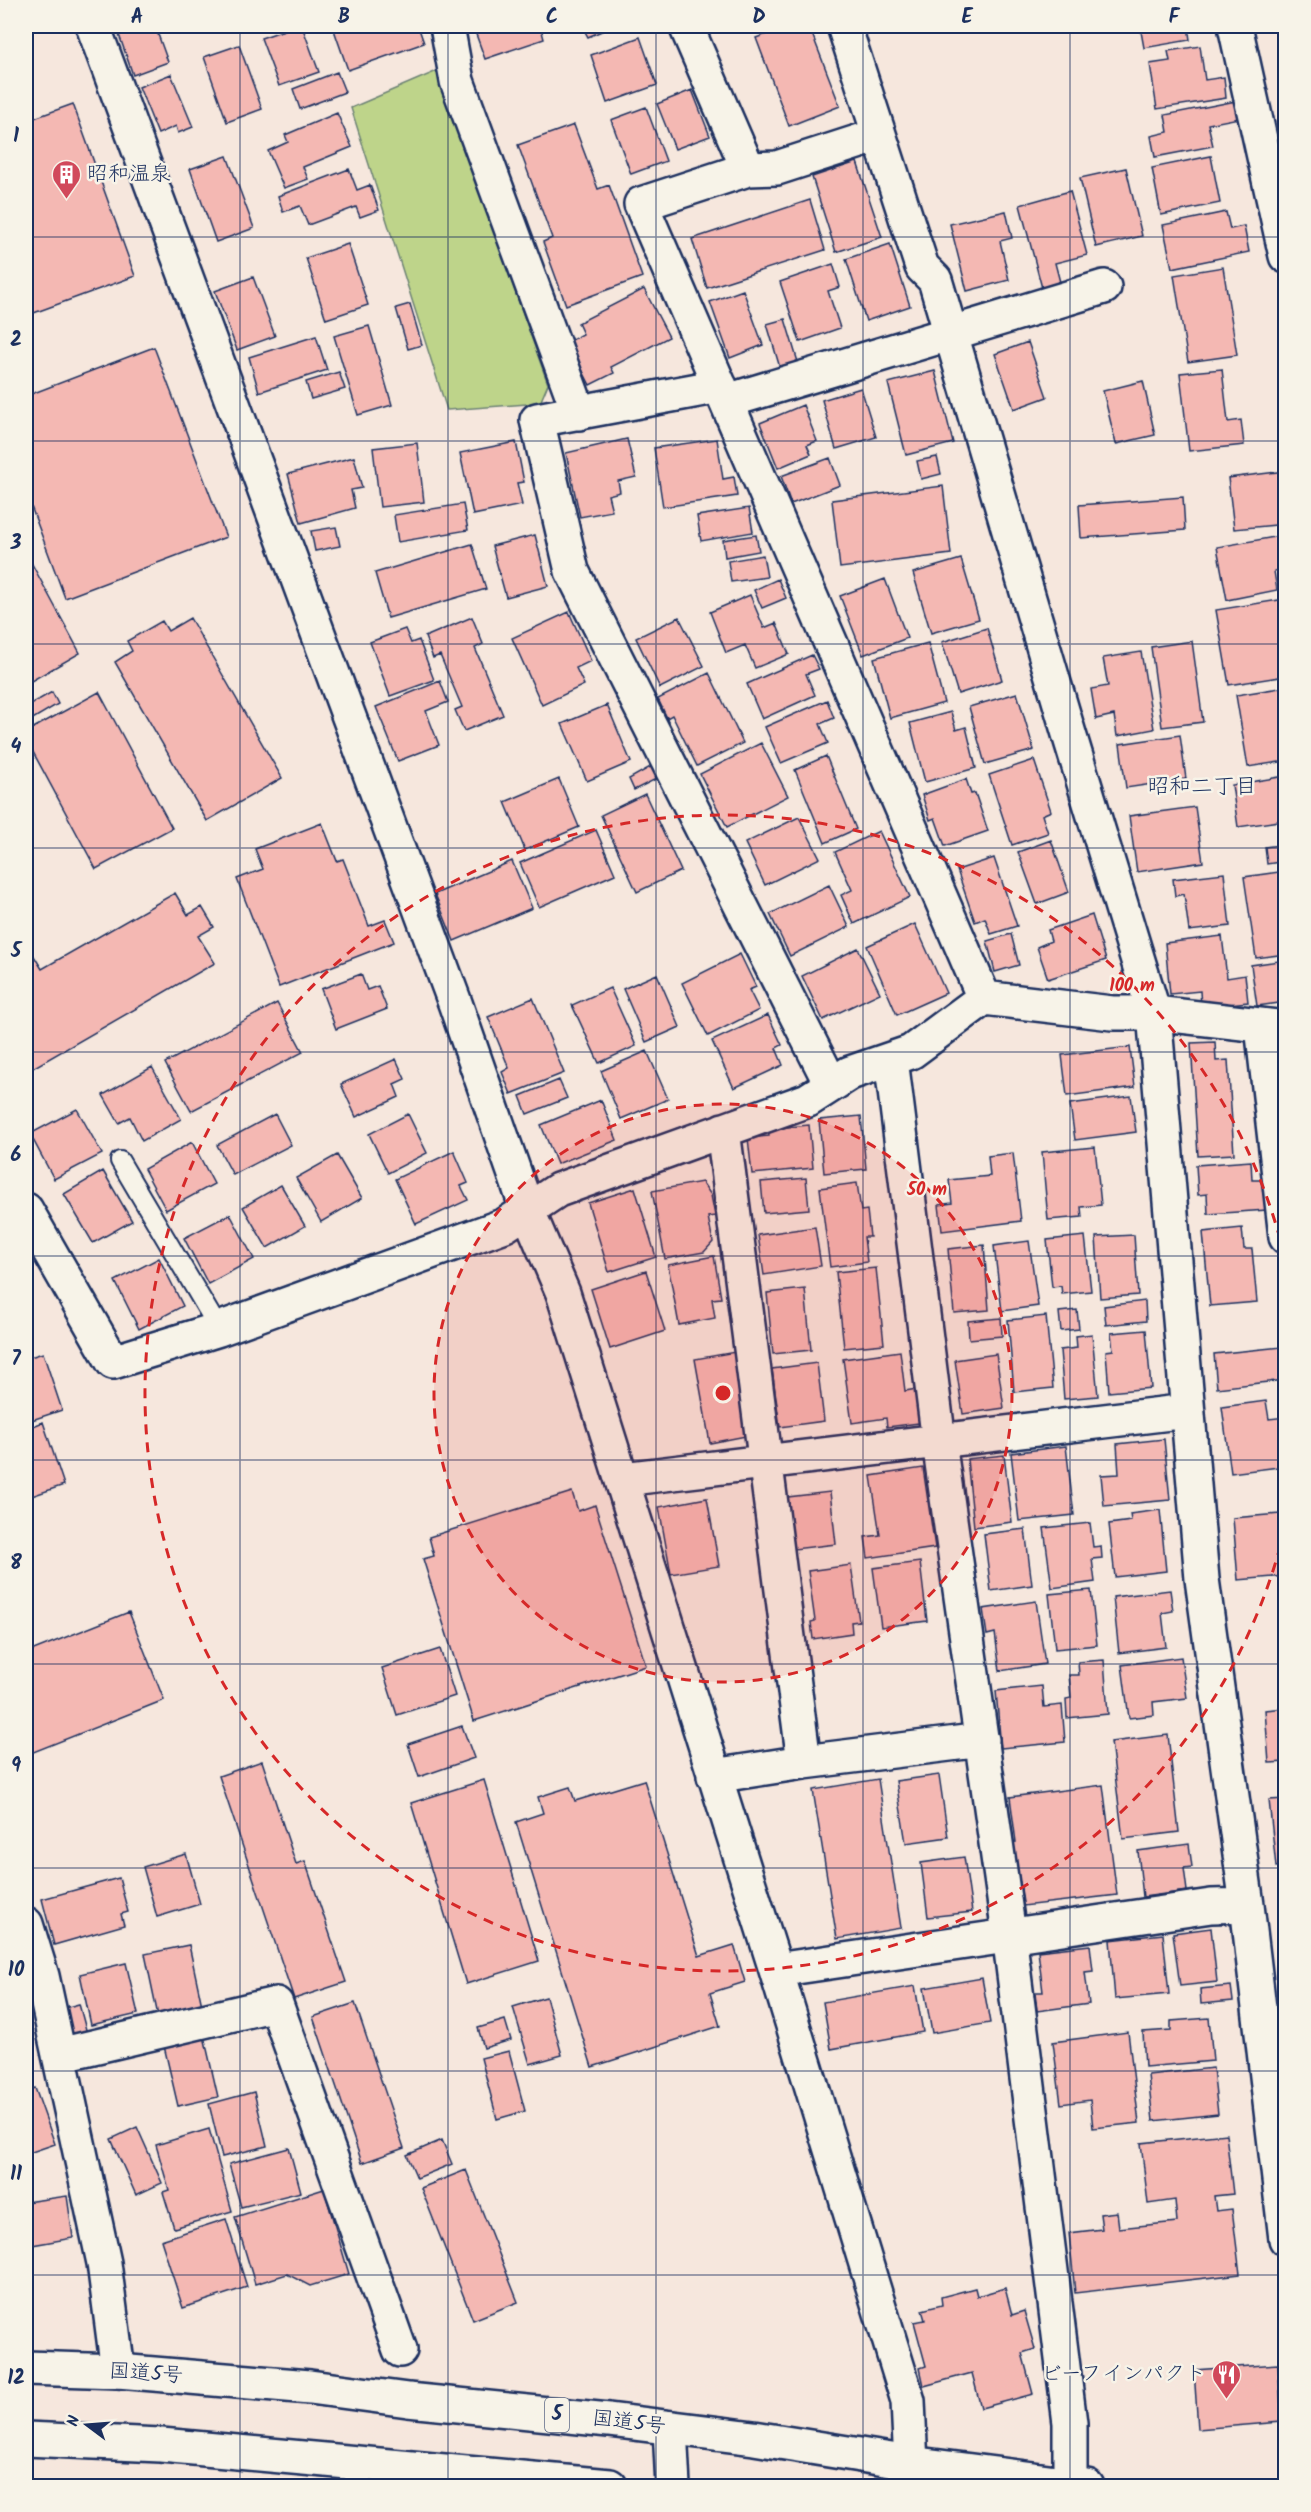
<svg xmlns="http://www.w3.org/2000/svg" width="1311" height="2512" font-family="Kalam,'Klee One',sans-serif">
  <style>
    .green { fill: #bed48a; stroke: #6c8274; stroke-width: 1.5 }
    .building { fill: #f4b8b3; stroke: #1b2f5e; stroke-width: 1.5 }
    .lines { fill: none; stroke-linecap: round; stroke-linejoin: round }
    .service-casing { stroke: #1b2f5e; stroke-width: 22 }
    .minor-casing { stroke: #1b2f5e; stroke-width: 38 }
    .trunk-casing { stroke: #1b2f5e; stroke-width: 38 }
    .service { stroke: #f7f3e8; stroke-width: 18 }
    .minor { stroke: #f7f3e8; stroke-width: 33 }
    .trunk { stroke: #f7f3e8; stroke-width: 33 }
    .grid { fill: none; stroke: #1b2f5e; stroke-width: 1.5; stroke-opacity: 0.55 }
    .ring { fill: none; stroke: #d62828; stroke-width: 3; stroke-dasharray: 10 8 }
    .labels { text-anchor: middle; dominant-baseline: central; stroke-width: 5; stroke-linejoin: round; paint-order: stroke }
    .shield { fill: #f7f3e8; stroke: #5d6a87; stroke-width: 1.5 }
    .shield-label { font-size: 20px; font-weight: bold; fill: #1b2f5e }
    .poi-label { font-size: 21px; fill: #1b2f5e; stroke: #f7f3e8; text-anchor: start }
    .street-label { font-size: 21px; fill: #1b2f5e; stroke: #f7f3e8 }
    .neighbourhood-label { font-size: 22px; fill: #1b2f5e; stroke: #f7f3e8 }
    .centre { fill: #d62828; stroke: #f7f3e8; stroke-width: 3 }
    .ring-label { font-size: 18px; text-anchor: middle; font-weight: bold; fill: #d62828; stroke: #f7f3e8; stroke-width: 5; stroke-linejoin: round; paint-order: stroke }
    .neatline { fill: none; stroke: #1b2f5e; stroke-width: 2 }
    .grid-label { font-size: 20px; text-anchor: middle; font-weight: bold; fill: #1b2f5e }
  </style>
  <rect width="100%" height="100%" fill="#f6e7dd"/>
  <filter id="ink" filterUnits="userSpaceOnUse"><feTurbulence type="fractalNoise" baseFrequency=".0167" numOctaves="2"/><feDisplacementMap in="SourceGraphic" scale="12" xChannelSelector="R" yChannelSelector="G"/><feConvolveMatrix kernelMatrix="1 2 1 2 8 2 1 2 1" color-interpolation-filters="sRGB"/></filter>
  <g filter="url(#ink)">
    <path class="green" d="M437,71L548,384L540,403L447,410L351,108Z"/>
    <path class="building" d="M116,26H155L168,62L133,75Z
      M296,26H302L319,72L279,86L261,38Z
      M337,26H418L424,43L348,70L333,27Z
      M473,26H547L541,28L544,39L485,59Z
      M582,26H613L588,37Z
      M789,26H809L840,106L789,126L756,38Z
      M1140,26H1188L1190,40L1144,48Z
      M1276,26H1286V59Z
      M640,37L657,85L607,103L591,55Z
      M239,45L262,109L227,122L204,57Z
      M1200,46L1205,80L1224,77L1226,98L1157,109L1150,64L1170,61L1168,51Z
      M337,72L345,92L300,109L293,89Z
      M171,74L193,127L178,133L176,126L158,134L139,87Z
      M692,90L710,136L675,149L657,104Z
      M1236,101L1239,118L1208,124L1213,146L1155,157L1151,136L1168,132L1165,115Z
      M73,104L135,276L31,314L26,298V121Z
      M646,107L666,161L631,174L611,120Z
      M337,113L352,147L303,167L308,179L284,188L268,151L288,142L285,135Z
      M574,125L598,189L609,185L642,277L566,305L543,242L552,238L518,145Z
      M227,156L254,228L216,242L190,169Z
      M1211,156L1220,203L1161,215L1152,168Z
      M857,162L882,237L836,252L812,177Z
      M1126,168L1142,236L1096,247L1080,178Z
      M349,169L357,190L370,185L379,210L360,217L356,207L308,225L300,206L283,212L278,196Z
      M1070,191L1087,255L1055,263L1060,282L1042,288L1020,205Z
      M810,200L825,250L707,288L692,239Z
      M1006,211L1012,238L1000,241L1009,280L967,291L950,224Z
      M1226,212L1230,229L1244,226L1249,252L1172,268L1163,225Z
      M348,244L368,305L326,319L306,258Z
      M890,244L910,306L866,321L846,259Z
      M833,264L840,287L828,291L840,328L800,342L780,282Z
      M1223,267L1237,355L1188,362L1174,275Z
      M253,277L275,336L237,350L215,291Z
      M644,289L669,337L611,367L614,373L590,385L568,342L583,334L578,323Z
      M743,290L763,345L730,358L710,302Z
      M410,304L422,345L408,349L396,308Z
      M785,319L798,362L780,368L767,324Z
      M369,326L392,405L358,415L334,336Z
      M316,336L327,370L259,392L249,357Z
      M1028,342L1047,397L1014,409L995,354Z
      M154,347L226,537L65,598L26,493V396Z
      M1222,369L1228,422L1241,420L1244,445L1189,451L1180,373Z
      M935,371L953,443L906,455L888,383Z
      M339,372L345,389L311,399L306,382Z
      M1143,381L1155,435L1116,444L1103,391Z
      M861,388L876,437L836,449L822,400Z
      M803,405L817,441L807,445L811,454L778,468L760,423Z
      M627,439L636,477L618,481L620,492L608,495L612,511L580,517L566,453Z
      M717,439L723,479L734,477L737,496L663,507L654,448Z
      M516,442L524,482L517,483L522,505L473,515L460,453Z
      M417,443L424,502L380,507L373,448Z
      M354,457L362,488L351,490L355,508L301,523L288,474Z
      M937,457L941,474L921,479L917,461Z
      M830,458L840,485L791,504L781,476Z
      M1286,471V524L1234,529L1228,478Z
      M943,486L951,554L840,568L832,500Z
      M1183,497L1185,530L1081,538L1079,505Z
      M463,504L468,530L398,542L394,515Z
      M749,508L753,532L701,541L697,516Z
      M336,527L340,546L315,551L311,531Z
      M535,535L548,586L506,597L492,546Z
      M756,535L759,551L725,557L723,540Z
      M1286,535V569L1274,571L1277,590L1227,600L1217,547Z
      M472,544L486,589L388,618L375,573Z
      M26,553L80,653L26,684Z
      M763,555L767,577L731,582L728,561Z
      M961,559L979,619L931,633L913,573Z
      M778,579L786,598L762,608L754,590Z
      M885,579L907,638L863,655L840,596Z
      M750,595L764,628L776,623L789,654L755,668L745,645L726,653L710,612Z
      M1286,599V676L1229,685L1216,610Z
      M569,612L591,661L576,668L584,685L542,705L512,638Z
      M472,617L483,644L475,648L503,715L464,731L455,710L462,707L440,655L433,658L425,637Z
      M679,617L704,666L660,688L636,638Z
      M190,618L282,778L207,821L115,662L132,651L127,641L162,621L168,631Z
      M987,628L1002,680L958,694L942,642Z
      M405,629L411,643L419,640L434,680L390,696L370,642Z
      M1192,641L1203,722L1162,727L1151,647Z
      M928,643L944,703L890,718L874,658Z
      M1141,652L1154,729L1117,736L1114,715L1096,719L1091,689L1108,686L1103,658Z
      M812,655L819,669L806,674L815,695L762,719L747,684Z
      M709,673L743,743L697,766L672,715L667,718L658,699Z
      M440,681L448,702L426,711L439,745L398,761L376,707Z
      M1286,687V761L1248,767L1236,695Z
      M52,692L58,704L26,723V707Z
      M99,692L172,828L96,869L26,739V732Z
      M1017,693L1034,750L985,764L969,707Z
      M827,700L834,718L820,724L828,743L781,763L765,727Z
      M607,705L631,762L587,781L562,724Z
      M951,712L956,730L966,727L976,768L925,782L910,723Z
      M1180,735L1186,779L1126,788L1120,744Z
      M761,743L788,796L727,827L700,774Z
      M826,756L856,829L825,843L795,770Z
      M1034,760L1051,811L1042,815L1048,833L1012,845L989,775Z
      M652,766L658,778L634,790L629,779Z
      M1286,776V820L1238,827L1232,785Z
      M559,779L579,827L525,850L505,802Z
      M966,779L971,794L975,793L988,831L945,846L935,818L930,820L922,795Z
      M645,794L681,871L637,892L601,815Z
      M1195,807L1203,862L1137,872L1129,816Z
      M799,817L820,858L765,885L745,843Z
      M322,823L337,861L343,859L369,926L385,920L394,942L279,987L237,879L263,869L255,849Z
      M596,830L615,874L539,907L520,863Z
      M879,831L910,897L854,924L841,895L852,890L835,852Z
      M1051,840L1069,892L1037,904L1018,852Z
      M1286,844V861L1267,864L1265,847Z
      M994,858L1017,926L991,934L985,918L975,922L957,870Z
      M512,861L532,908L454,941L435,894Z
      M1286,871V954L1256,958L1244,877Z
      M1224,873L1230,926L1189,931L1184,894L1175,896L1173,879Z
      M829,885L849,927L790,956L770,914Z
      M175,893L188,915L202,907L214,927L198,936L215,963L26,1072V961L34,956L42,969Z
      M1092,915L1106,960L1048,979L1037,947L1051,941L1048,930Z
      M915,924L946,993L897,1015L867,946Z
      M1011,934L1019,965L995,972L987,941Z
      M1222,936L1227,978L1245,975L1248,1002L1201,1007L1200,991L1170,994L1165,943Z
      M858,948L880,993L823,1020L802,976Z
      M740,954L756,987L749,990L759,1010L708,1036L682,983Z
      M1286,960V1002L1257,1006L1251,965Z
      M361,974L367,990L378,986L387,1009L336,1029L321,989Z
      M657,974L680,1027L646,1042L623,989Z
      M610,988L636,1046L599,1063L572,1005Z
      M533,998L564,1073L511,1094L502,1072L509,1068L488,1017Z
      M277,1003L303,1052L191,1111L165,1063Z
      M768,1015L782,1045L776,1048L783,1065L734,1088L712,1041Z
      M1215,1042L1216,1061L1228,1060L1234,1154L1198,1156L1191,1043Z
      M1130,1047L1135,1087L1067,1096L1062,1055Z
      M647,1051L668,1099L621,1119L601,1071Z
      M396,1059L405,1079L394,1084L399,1097L356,1117L341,1084Z
      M152,1067L181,1119L142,1141L130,1117L119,1123L103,1095Z
      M559,1080L567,1098L527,1114L520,1096Z
      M1131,1096L1136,1132L1075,1140L1070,1104Z
      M601,1100L617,1140L557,1164L541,1125Z
      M77,1109L102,1154L54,1179L30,1134Z
      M275,1114L291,1145L233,1175L217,1145Z
      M408,1114L427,1153L388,1173L369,1134Z
      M861,1116L866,1169L824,1173L819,1120Z
      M809,1125L813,1168L752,1174L748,1138L769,1136L768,1129Z
      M192,1142L214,1184L166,1210L144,1169Z
      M1095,1147L1101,1205L1081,1207L1082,1217L1048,1220L1042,1152Z
      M454,1151L468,1183L461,1186L468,1200L416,1224L395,1179Z
      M1013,1153L1021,1221L942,1231L939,1205L952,1203L949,1180L990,1176L988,1156Z
      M337,1155L362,1198L321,1222L296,1178Z
      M1251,1161L1252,1180H1265L1267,1210L1208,1214L1207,1194L1198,1195L1196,1165Z
      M103,1171L132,1221L93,1243L64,1194Z
      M806,1178L809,1209L764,1213L761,1182Z
      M702,1182L711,1195L715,1216L708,1217L713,1242L704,1252L665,1259L652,1191Z
      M857,1183L861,1211L867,1210L870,1237H864L867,1262L830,1267L820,1188Z
      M281,1185L305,1226L267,1248L243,1207Z
      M635,1188L656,1257L609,1272L588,1203Z
      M230,1214L254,1259L208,1284L184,1238Z
      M815,1227L821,1266L764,1275L758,1235Z
      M1242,1228L1244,1249H1252L1257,1302L1210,1306L1203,1232Z
      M1134,1235L1138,1295L1100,1298L1096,1237Z
      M1085,1236L1091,1291L1062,1294L1061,1286L1052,1287L1047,1240Z
      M1029,1241L1038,1306L1002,1311L994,1246Z
      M984,1245L989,1310L954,1313L948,1249Z
      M714,1256L721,1298L712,1299L715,1318L679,1325L668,1265Z
      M159,1258L183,1306L139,1329L115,1281Z
      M876,1268L884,1344L844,1348L836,1272Z
      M646,1271L665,1331L610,1349L591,1289Z
      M805,1289L811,1350L773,1354L767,1293Z
      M1145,1301L1146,1321L1106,1325L1104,1306Z
      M1077,1310L1079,1329L1061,1331L1059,1312Z
      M1046,1316L1053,1388L1014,1392L1008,1320Z
      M1001,1318L1002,1336L969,1339L968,1321Z
      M1146,1330L1151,1388L1109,1392L1106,1351L1113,1350L1111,1333Z
      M1092,1334L1098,1396L1064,1399L1060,1350L1077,1348L1076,1336Z
      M1282,1347L1285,1380L1217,1388L1214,1354Z
      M900,1351L905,1391L922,1388L927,1422L887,1427L886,1418L852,1423L843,1359Z
      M735,1352L751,1435L710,1443L695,1359Z
      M26,1353L27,1358L43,1353L62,1410L26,1422Z
      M996,1354L1004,1408L963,1414L955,1360Z
      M817,1363L824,1421L780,1427L772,1369Z
      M1266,1401L1269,1419L1286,1417V1466L1231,1473L1222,1407Z
      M43,1422L64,1485L26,1498V1429Z
      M1164,1439L1170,1500L1104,1506L1101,1475L1119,1474L1117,1444Z
      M1066,1446L1074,1515L1019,1521L1011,1453Z
      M1004,1455L1012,1522L974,1527L967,1459Z
      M923,1468L935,1548L868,1558L865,1537L880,1535L871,1476Z
      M572,1492L578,1511L595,1505L646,1666L474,1721L423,1559L434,1556L429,1537Z
      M830,1492L836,1544L794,1549L788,1497Z
      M707,1498L719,1566L671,1574L659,1507Z
      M1160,1510L1166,1571L1115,1577L1109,1524L1131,1521L1130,1514Z
      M1280,1514L1285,1576L1238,1580L1233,1518Z
      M1090,1523L1093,1547L1101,1546L1102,1558L1092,1559L1095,1582L1052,1588L1044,1528Z
      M1025,1529L1032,1585L991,1591L984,1534Z
      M920,1562L927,1621L881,1627L873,1568Z
      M851,1565L859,1621L851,1622L852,1633L813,1639L811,1622L815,1621L808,1571Z
      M1091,1590L1097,1645L1055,1649L1049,1594Z
      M1170,1590L1173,1611L1162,1613L1166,1647L1119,1653L1113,1597Z
      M1036,1601L1045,1664L1000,1671L995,1633L987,1635L983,1609Z
      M129,1612L164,1700L26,1755V1653Z
      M440,1649L455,1696L397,1715L382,1668Z
      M1181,1657L1187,1698L1153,1702L1154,1715L1129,1718L1122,1665Z
      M1104,1660L1108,1714L1067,1718L1066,1699L1071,1698L1069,1675H1079L1078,1662Z
      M1042,1686L1044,1707L1062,1705L1065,1742L1001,1748L996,1691Z
      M1286,1708V1762L1269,1763L1265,1710Z
      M462,1726L474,1758L419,1777L408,1744Z
      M1168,1735L1179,1832L1123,1839L1111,1742Z
      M262,1761L296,1864L305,1861L346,1982L294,1999L219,1776Z
      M939,1775L948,1837L906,1843L896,1781Z
      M878,1779L901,1928L837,1939L813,1790Z
      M484,1780L539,1961L466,1984L411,1803Z
      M644,1780L699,1956L734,1945L745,1982L710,1993L720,2026L592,2067L516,1822L543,1813L538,1797L570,1787L575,1801Z
      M1103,1785L1117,1895L1023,1906L1020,1882L1013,1883L1008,1843L1016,1842L1010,1797Z
      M1286,1799V1866L1276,1867L1269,1800Z
      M1189,1844L1192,1867L1184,1868L1187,1891L1143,1897L1138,1851Z
      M186,1854L200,1904L157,1917L143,1867Z
      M964,1857L972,1912L928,1917L921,1863Z
      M119,1878L128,1912L121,1914L124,1925L54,1945L42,1899Z
      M1280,1909H1286V1953Z
      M1211,1928L1217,1982L1180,1986L1173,1933Z
      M1163,1934L1169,1994L1115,1999L1110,1940Z
      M189,1945L202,2006L158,2016L145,1954Z
      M1090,1945L1093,1971L1085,1972L1089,2004L1037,2011L1035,1992H1043L1038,1951Z
      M126,1963L138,2014L91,2025L80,1974Z
      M982,1978L990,2023L932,2033L924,1988Z
      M915,1986L923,2032L831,2049L823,2002Z
      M1231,1986L1233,2001L1201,2004L1200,1989Z
      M546,1997L562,2055L530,2064L513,2007Z
      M355,2003L404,2148L362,2163L313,2017Z
      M79,2004L88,2037L73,2041L64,2008Z
      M1209,2018L1213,2061L1145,2067L1143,2032L1171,2030V2021Z
      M505,2020L511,2040L484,2048L478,2028Z
      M1128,2032L1139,2123L1093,2128L1090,2100L1061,2104L1053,2042Z
      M204,2036L218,2097L178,2106L164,2046Z
      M509,2051L525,2111L497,2119L481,2058Z
      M1213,2068L1218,2114L1153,2121L1148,2075Z
      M35,2088L55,2144L26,2154V2091Z
      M254,2092L267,2146L222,2157L209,2104Z
      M137,2127L162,2183L136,2195L111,2139Z
      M209,2129L232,2211L174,2228L163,2192L169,2190L156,2145Z
      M1226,2134L1233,2194L1214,2196L1216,2211L1232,2209L1240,2274L1075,2293L1069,2233L1102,2229L1100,2214L1117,2212L1119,2228L1177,2222L1175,2200L1148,2204L1141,2143Z
      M442,2140L452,2164L417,2178L407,2155Z
      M289,2148L301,2192L241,2207L229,2164Z
      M466,2170L518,2302L473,2320L421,2188Z
      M324,2189L349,2274L310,2286L287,2274L255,2284L235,2217Z
      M67,2196L73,2238L26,2246V2202Z
      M226,2219L247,2287L183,2308L161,2240Z
      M975,2288L977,2296L1005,2288L1012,2315L1024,2311L1035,2349L1022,2353L1033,2394L981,2408L972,2373L924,2386L920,2368L926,2366L914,2322L925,2320L922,2310L942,2305L941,2297Z
      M1278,2364L1282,2422L1198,2429L1194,2370Z"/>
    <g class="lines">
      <defs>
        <path id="service" d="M120,1161L219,1329
          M353,2486L357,2463"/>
        <path id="minor" d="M93,26L455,1003L527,1209L563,1293L776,1970L908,2401L912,2486
          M447,26L457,81L579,413
          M686,26L748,169
          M844,26L922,267L935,280L1069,734L1154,1013L1202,1579L1247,1905L1286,2239
          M1235,26L1286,256
          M879,135L777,168L748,169L641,204L984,998
          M720,386L537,420L572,571L831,1084
          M727,401L1104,287
          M1262,1026L1286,1237
          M891,1059L939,1442L1009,1934L1070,2423V2484
          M723,1130L804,1762
          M26,1210L113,1362L219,1329L505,1225L558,1190L808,1100L850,1073L911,1052L984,998L1112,1013H1154L1286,1028
          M623,1479L1187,1411
          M714,1776L804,1762L982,1740
          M26,1924L42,1976L104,2263L118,2371
          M776,1970L1211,1906L1247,1905
          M59,2055L276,2004L400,2350
          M670,2428L673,2486"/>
        <path id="trunk" d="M26,2368L118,2371L310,2387L408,2400L609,2420L754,2438L910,2463L1087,2486
          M26,2439L161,2445L610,2486"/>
      </defs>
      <use href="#service" class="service-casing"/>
      <use href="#minor" class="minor-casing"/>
      <use href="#trunk" class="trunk-casing"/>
      <use href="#service" class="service"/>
      <use href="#minor" class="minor"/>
      <use href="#trunk" class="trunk"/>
    </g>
  </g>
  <path class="grid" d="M240,26V2486M448,26V2486M656,26V2486M863,26V2486M1070,26V2486M26,237H1286M26,441H1286M26,644H1286M26,848H1286M26,1052H1286M26,1256H1286M26,1460H1286M26,1664H1286M26,1868H1286M26,2071H1286M26,2275H1286"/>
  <circle cx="723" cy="1393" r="289" fill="#d62828" fill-opacity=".12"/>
  <g class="ring">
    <circle cx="723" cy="1393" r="289"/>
    <path d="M1285 1528A578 578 0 1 1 1285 1258"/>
  </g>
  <defs>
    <symbol id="building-pin" viewBox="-11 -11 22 30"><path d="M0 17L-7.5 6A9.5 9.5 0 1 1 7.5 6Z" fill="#d1495b" stroke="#f7f3e8"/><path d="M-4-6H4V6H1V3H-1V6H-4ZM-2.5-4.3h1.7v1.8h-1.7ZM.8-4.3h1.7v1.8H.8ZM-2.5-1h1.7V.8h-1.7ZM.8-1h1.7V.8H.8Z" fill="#fff"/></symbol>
    <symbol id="restaurant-pin" viewBox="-11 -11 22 30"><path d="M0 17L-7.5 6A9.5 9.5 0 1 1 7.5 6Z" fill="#d1495b" stroke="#f7f3e8"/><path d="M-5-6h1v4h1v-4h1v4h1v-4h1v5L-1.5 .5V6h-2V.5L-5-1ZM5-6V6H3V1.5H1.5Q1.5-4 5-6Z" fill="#fff"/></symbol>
  </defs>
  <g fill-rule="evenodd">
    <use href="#building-pin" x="50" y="158" width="33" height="45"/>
    <use href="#restaurant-pin" x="1210" y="2358" width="33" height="45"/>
  </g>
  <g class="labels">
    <rect class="shield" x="545" y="2398" width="24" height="34" rx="4.5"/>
    <g class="shield-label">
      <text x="557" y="2415">5</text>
    </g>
    <g class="poi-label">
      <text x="87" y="174">昭和温泉</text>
      <text x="1206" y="2374" text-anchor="end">ビーフインパクト</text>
    </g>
    <g class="street-label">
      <text transform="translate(146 2374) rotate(4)">国道5号</text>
      <text transform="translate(629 2423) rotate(7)">国道5号</text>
    </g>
    <g class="neighbourhood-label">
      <text x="1202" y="787">昭和二丁目</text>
    </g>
  </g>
  <circle cx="723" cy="1393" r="9" class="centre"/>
  <g class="ring-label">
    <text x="1132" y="991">100 m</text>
    <text x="927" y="1195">50 m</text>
  </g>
  <rect width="1311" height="2512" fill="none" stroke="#f7f3e8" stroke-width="66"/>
  <g transform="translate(87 2425) rotate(286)" stroke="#f7f3e8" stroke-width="4.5" paint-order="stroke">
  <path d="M0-4.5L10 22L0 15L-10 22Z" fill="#1b2f5e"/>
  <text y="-9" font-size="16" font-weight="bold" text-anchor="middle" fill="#1b2f5e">N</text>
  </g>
  <rect x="33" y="33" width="1245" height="2446" class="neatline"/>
  <g class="grid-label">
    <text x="137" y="23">A</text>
    <text x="344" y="23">B</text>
    <text x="552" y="23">C</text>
    <text x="759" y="23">D</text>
    <text x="967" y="23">E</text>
    <text x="1174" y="23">F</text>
    <text x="16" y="142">1</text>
    <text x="16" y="346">2</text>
    <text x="16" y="549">3</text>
    <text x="16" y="753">4</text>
    <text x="16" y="957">5</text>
    <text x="16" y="1161">6</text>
    <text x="16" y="1365">7</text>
    <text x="16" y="1569">8</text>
    <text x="16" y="1772">9</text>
    <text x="16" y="1976">10</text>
    <text x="16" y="2180">11</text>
    <text x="16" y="2384">12</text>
  </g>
</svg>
